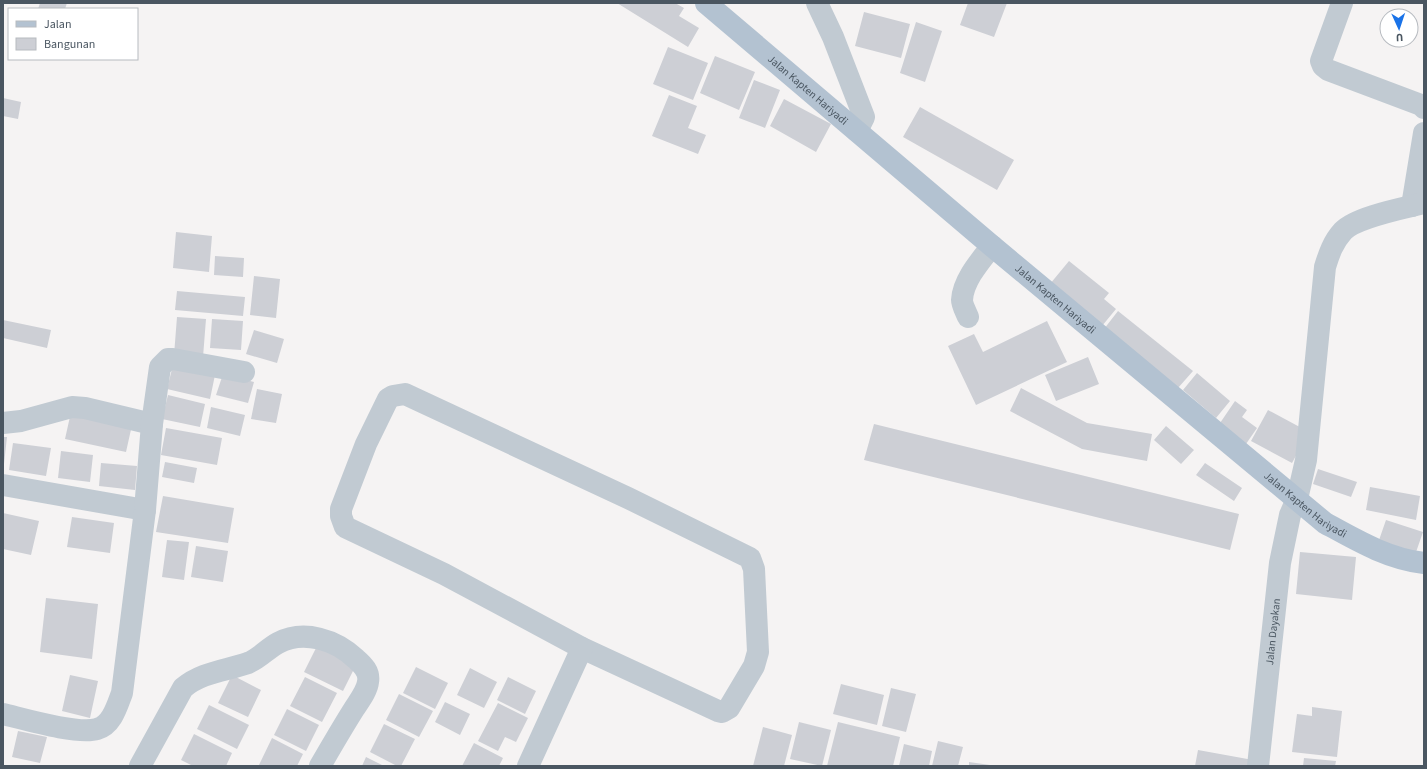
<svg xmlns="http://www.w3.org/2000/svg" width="1427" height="769" font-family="'Source Sans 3',sans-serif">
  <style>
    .building { fill: #cdcfd5 }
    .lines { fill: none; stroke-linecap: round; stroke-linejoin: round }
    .minor { stroke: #c1cad2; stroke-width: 22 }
    .major { stroke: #b3c2d1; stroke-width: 22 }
    .labels { text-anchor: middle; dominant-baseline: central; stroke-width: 4; stroke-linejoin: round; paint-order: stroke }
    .street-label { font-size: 11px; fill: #4a5661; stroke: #fff }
  </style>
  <rect width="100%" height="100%" fill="#f5f3f3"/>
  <path class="building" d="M40,3H67L65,9H38Z
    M617,3H675L684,8L679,16L699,28L688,47Z
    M968,3H1007L994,37L960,25Z
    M864,12L910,24L901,58L855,46Z
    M916,22L942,31L925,82L900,73Z
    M668,47L708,63L693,100L653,84Z
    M715,56L755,72L739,110L700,93Z
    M754,80L780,90L765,128L739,118Z
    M669,95L697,106L688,128L706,135L698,154L652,136Z
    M3,98L21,102L18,119L3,116Z
    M784,99L831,124L816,152L770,126Z
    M920,107L1014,160L997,190L903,137Z
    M176,232L212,236L209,272L173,268Z
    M215,256L244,258L243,277L214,275Z
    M1069,261L1109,293L1104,299L1116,309L1102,326L1050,284Z
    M254,276L280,279L276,318L250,315Z
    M177,291L245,297L243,316L175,310Z
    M1118,311L1193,371L1178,388L1104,329Z
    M177,317L206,319L203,357L174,355Z
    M212,319L243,321L241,350L210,348Z
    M3,320L51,330L47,348L3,338Z
    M1047,321L1067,362L976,405L948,346L974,334L983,352Z
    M254,330L284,339L277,363L246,354Z
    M1088,357L1099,384L1056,401L1045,375Z
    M173,365L215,375L210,399L167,389Z
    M1197,373L1230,401L1216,418L1183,390Z
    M223,374L254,382L248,403L216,395Z
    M1021,388L1087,423L1152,434L1147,461L1082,449L1010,411Z
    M257,389L282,394L276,423L251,419Z
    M168,395L205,404L200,427L162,419Z
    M1235,401L1247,410L1242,417L1257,428L1246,444L1218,426Z
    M211,407L245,415L240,436L207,428Z
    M1268,410L1309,432L1292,463L1251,441Z
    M71,412L132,425L126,452L65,439Z
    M874,424L1239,514L1230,550L864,460Z
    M1166,426L1194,450L1181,464L1154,440Z
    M166,428L222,438L217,465L161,455Z
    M3,437H7L4,464H3Z
    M13,443L51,448L46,476L9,470Z
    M61,451L93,455L90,482L58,478Z
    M165,462L197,468L194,483L162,477Z
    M101,463L137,466L135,490L99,486Z
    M1205,463L1242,488L1234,501L1196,475Z
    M1318,469L1357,482L1351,497L1313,484Z
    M1370,487L1420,496L1416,520L1366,510Z
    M163,496L234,508L228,543L156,532Z
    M3,513L39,521L31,555L3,549Z
    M72,517L114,523L110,553L67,547Z
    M1386,520L1423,532L1415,555L1378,543Z
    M167,540L189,542L184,580L162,577Z
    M196,546L228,551L223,582L191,577Z
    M1300,552L1356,557L1352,600L1296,594Z
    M46,598L98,604L92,659L40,652Z
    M319,642L358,661L343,691L304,672Z
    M416,667L448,683L435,709L403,693Z
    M470,668L497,682L484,708L457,695Z
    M70,675L98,681L90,718L62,711Z
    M232,675L261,690L248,717L218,703Z
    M305,677L337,693L322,722L290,706Z
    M508,677L536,691L525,714L497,700Z
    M841,684L884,695L877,725L833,714Z
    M891,688L916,694L906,732L882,726Z
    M399,694L433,711L419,737L386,720Z
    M445,702L470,714L460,735L435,722Z
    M498,703L528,718L516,742L505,737L498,751L478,741Z
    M209,705L249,725L237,749L197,729Z
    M1312,707L1342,711L1337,757L1292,752L1297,714L1312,716Z
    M287,709L319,725L306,751L274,735Z
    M799,722L831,730L822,766L790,759Z
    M838,722L900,737L893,766H827Z
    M384,724L415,739L401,766H397L370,752Z
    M763,727L792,735L784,766H753Z
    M18,731L47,737L40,763L12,757Z
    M194,734L232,753L226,766H193L181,760Z
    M272,738L303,754L297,766L259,765Z
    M938,741L963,747L958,766H932Z
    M474,743L503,758L499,766H462Z
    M904,744L932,751L929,766H899Z
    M1198,750L1253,760L1251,766H1195Z
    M366,757L384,766H362Z
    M1304,758L1336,761L1335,766H1303Z
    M969,762L990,765V766H969Z"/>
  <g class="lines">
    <g class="minor">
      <path d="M817,3L833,37L864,117L857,131"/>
      <path d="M1342,3L1321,61L1323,66L1328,70L1421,105L1424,108"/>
      <path d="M1412,206L1424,133"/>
      <path d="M968,317C966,312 962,305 962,300C963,280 981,260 992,246"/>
      <path d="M405,394L628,498L750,558L754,569L758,652L754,666L729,708L722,712L718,711L582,648L444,574L345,527L341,516V509L366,444L388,399L393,396Z"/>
      <path d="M3,423L21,421L72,407L85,408L152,424"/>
      <path d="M3,485L145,510"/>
      <path d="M3,714C24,719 78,735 97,729C112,725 117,706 122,693L145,510L152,424L160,367L168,359H173L244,372"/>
      <path d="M140,766L183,688C202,672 225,671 248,663C260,658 267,649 278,643C304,629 336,640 356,659C363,665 370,672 368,682C367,691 359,701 354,709C342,728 331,747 320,766"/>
      <path d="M528,766L582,648"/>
      <path id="s1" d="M1258,766L1280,563L1290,515L1297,499L1306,460L1325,267C1329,254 1333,242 1343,231C1356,217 1404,208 1424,203"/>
    </g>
    <path class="major" id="s2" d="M706,3L992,246L1325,523C1356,540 1388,559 1424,563"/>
  </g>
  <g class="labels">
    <g class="street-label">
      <text stroke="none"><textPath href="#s2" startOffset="134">Jalan Kapten Hariyadi</textPath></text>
      <text stroke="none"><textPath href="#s2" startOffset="458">Jalan Kapten Hariyadi</textPath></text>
      <text stroke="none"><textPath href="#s2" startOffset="782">Jalan Kapten Hariyadi</textPath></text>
      <text stroke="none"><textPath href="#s1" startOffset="135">Jalan Dayakan</textPath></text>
    </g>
  </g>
  <rect width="1427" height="769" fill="none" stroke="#4a5661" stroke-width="8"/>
  <rect x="8" y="8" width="130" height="52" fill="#ffffff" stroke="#b7bbc0"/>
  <rect x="16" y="21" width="20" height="6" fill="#b3c2d1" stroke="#b7bbc0"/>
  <text x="44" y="28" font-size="12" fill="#4a5661">Jalan</text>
  <rect x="16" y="38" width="20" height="12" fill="#cdcfd5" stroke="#b7bbc0"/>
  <text x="44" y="48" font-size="12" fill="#4a5661">Bangunan</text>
  <g transform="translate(1399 28) rotate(177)"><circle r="19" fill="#ffffff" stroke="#b7bbc0"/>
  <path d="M0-3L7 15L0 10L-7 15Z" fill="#1a73e8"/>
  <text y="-6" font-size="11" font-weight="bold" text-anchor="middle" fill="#4a5661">U</text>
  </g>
</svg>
